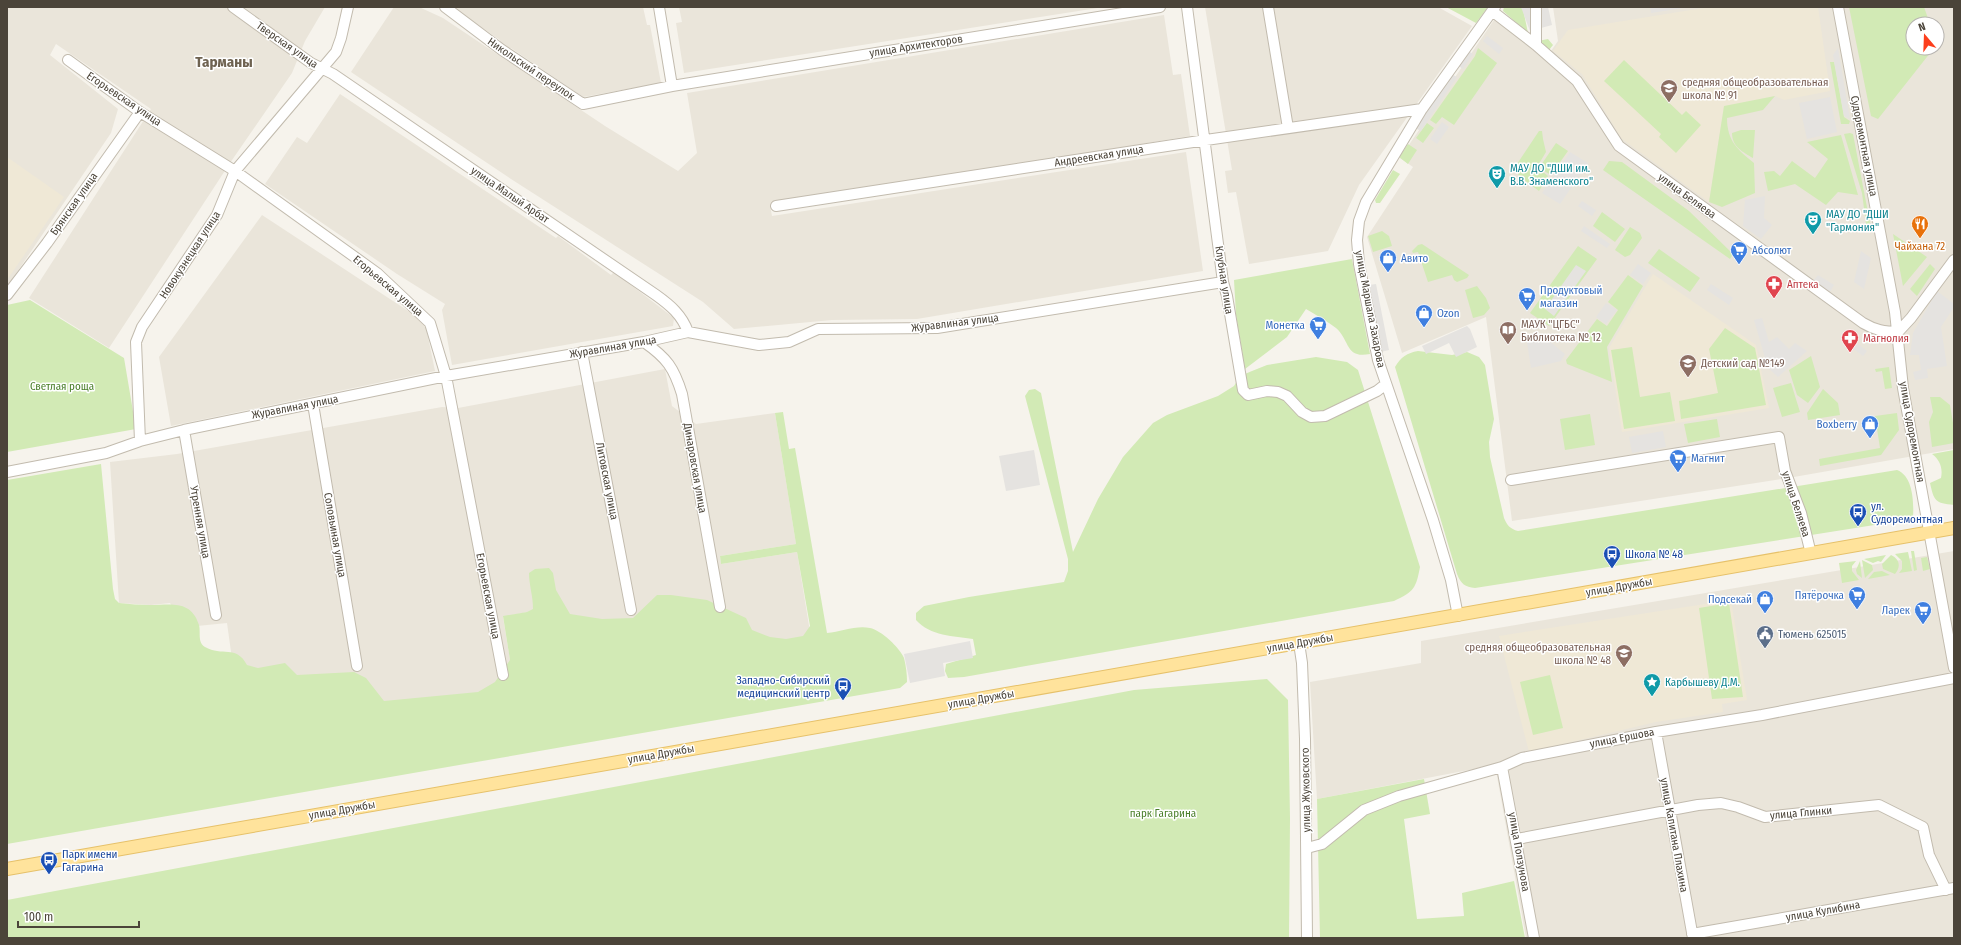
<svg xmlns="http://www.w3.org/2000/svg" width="1961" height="945" font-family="'Fira Sans Condensed',sans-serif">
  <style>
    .residential { fill: #eae5da; fill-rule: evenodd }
    .education { fill: #efe8d6 }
    .green { fill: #d2eab5 }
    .parking { fill: #e5e3e0 }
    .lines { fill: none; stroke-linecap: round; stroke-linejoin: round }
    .minor-casing { stroke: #c2bbae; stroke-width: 12 }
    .major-casing { stroke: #e6c16a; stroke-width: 14 }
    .minor { stroke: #fff; stroke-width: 10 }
    .major { stroke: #ffe39c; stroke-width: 12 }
    .labels { text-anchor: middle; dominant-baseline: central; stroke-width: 3; stroke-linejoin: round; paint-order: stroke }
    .street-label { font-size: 11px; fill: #4b4439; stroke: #fff }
    .education-label { font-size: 11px; fill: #785e54; stroke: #fff; text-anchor: start }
    .culture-label { font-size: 11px; fill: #0d838f; stroke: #fff; text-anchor: start }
    .food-label { font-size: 11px; fill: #c56008; stroke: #fff }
    .shop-label { font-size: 11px; fill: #366cbe; stroke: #fff; text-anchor: start }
    .health-label { font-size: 11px; fill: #be3a42; stroke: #fff; text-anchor: start }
    .park-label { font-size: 11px; fill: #4a7f2a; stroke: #fff }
    .transit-label { font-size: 11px; fill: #164399; stroke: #fff; text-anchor: start }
    .service-label { font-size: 11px; fill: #4e5e75; stroke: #fff; text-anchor: start }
    .district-label { font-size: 15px; font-weight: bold; fill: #6e6250; stroke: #fff }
  </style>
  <rect width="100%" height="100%" fill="#f6f3ec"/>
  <path class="residential" d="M7,7H325L305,41L292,73L230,163L109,348L29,298L151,109L56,44L50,55L118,109L111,133L7,287Z
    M394,7H419L443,18L605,126L678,171L697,153L687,93L1164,15L1173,75L1181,74L1190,136L770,205L772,216L1186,152L1203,271L917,319L832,320L734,329L703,302L511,179L351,72Z
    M452,7H643L647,25H650L661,83L583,97L511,48L502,49L500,40Z
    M679,7H1104L684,73L676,23L682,22Z
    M1205,7H1438L1472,26L1359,185L1328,251L1249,264L1236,192L1228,193L1225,171L1232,170Z
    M1553,7H1954V449L1788,478L1512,521L1486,317L1402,353L1367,237L1413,167L1400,158L1494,20L1546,58L1558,41ZM1913,24H1937V48H1913Z
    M340,94L556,238L558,236L611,275L614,272L674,318L673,326L452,365L442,310L445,304L397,274L265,184L297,137L307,143Z
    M262,215L425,322L435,371L171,426L159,357Z
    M665,369L672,406L696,424L775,413L796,544L720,556L721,564L797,552L811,638L737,647L565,644L557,606L503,617L515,690L371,710L237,695L227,623L187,627L170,603L151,605L119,603L110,462L177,454L442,407L458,408Z
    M1954,551V938H1526L1495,765L1317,799L1310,682L1421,663V641Z"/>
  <path class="education" d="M1709,7H1818L1830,91L1784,100L1775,96L1724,107L1709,202L1622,139L1582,74L1553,51L1568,30Z
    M7,157L64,197L7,280Z
    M1653,274L1756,345L1769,408L1622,432L1609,348Z
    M1731,600L1747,700L1722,704L1723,712L1656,722L1529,752L1499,636Z"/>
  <path class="green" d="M1446,7H1488L1476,23Z
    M1504,7H1520L1523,9L1528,33L1503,11Z
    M1849,7H1924L1930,24H1913V48H1934L1878,119L1871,116Z
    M1548,39L1553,45L1549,50L1538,41Z
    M1478,48L1497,63L1454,125L1442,117L1436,124L1430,120L1475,56Z
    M1624,60L1682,115L1686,111L1701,125L1676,153L1659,137L1661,134L1604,81Z
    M1830,62H1834L1844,117L1850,121L1849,124H1841Z
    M1775,96L1763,110L1727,118C1727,141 1738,150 1754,163L1755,193L1722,207L1709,202L1724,106Z
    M1427,123L1434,128L1423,143L1416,138Z
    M1741,130H1755L1753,158C1743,152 1732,147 1732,133Z
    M1539,131H1542L1543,139L1546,152L1537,167L1548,176L1539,191L1519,176L1515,167Z
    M1850,133L1853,134L1870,223L1868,225L1866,224L1862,193L1844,134Z
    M1841,135L1858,195L1838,192L1826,205L1795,184L1768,191L1764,172L1774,171L1780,176L1792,161L1815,178L1828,159L1807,142Z
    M1556,143L1568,151L1551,175L1539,168Z
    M1408,144L1417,150L1408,164L1399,157Z
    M1609,161L1622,162L1689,211L1733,254L1730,259L1603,170Z
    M1393,170L1400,174L1380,203H1376L1375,200Z
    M1602,212L1625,229L1615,242L1593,226Z
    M1630,227L1640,233L1642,238L1630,255L1625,257L1615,250Z
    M1382,231L1389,236L1392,246L1373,252L1368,236Z
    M1893,234L1927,257L1903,286Z
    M1422,244L1469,275L1467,278L1457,282L1454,280L1452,275L1428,282L1418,252L1413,253L1412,251L1418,245Z
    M1578,246L1597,259L1549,326L1530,313Z
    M1659,249L1700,278L1690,292L1648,263Z
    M1352,259L1370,354C1345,359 1350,340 1336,328C1327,321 1316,315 1306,309L1287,337L1245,369L1236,315L1234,280Z
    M1930,264L1935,269L1917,296L1910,289Z
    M1628,275L1643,286L1607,347L1612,382L1567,364L1566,360L1597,319L1607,326L1618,310L1608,302Z
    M1477,286L1486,298L1490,308L1484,315L1473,318L1465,290Z
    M30,300L124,358L136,429L7,452V305Z
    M1725,328L1755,348L1766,405L1681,419L1679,401L1718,393L1709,349Z
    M1632,347L1640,397L1670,392L1675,421L1624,429L1611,350Z
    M1418,351L1452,355L1467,352L1479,357L1485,365L1494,419L1489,442L1490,457L1504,518C1507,525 1510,529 1518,531L1897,470C1913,476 1914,502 1913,517L1906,520L1475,588C1465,587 1461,584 1457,574L1395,367C1401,357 1407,353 1418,351Z
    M1811,356L1820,387L1808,403L1797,395L1789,370Z
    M1316,357L1347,362L1358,370L1420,567C1416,588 1414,592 1394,601L964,677L948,678L945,671L946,664L976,655L973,639C954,636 930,636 916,620V613L924,606L969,597L1064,582L1068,571V559L1025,396L1029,390L1035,389L1041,393L1073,552L1098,499L1123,457L1153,423L1167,415L1218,396L1234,386L1240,376L1252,371L1267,365Z
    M1889,367L1892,388L1885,389L1882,371L1876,372L1875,369Z
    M1791,383L1800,412L1782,417L1773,388Z
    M1823,389L1838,403L1840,415L1808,420L1807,413Z
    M1930,397H1940L1950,405L1954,429V443L1932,447L1929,422L1933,412Z
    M783,412L789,449L795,448L827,633C841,632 856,625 870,628C881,630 900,648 904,658C906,666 907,674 907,682L900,688L7,844V480L101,464L113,589L115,599L119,603C130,604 140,605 150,605C170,605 191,599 199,625C201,632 197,642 205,647C222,657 236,644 247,665L258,668L285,663L297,675L354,672L366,678L384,701L478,692L495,682L510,660L503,616L527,612L533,609C533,596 529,585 529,573L535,569L549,568L553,573L556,590L570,614L602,619L633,618L657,595H671L707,600L746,618L752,630L770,637L786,639L803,636L810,626L797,552L721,564L720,556L796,544L775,413Z
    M1897,413L1899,430L1881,455L1820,466L1819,459L1880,448L1875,416Z
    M1590,414L1595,445L1565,450L1560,419Z
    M1717,419L1720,437L1688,443L1684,424Z
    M1954,450V505C1935,503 1934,501 1930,483L1941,478C1943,468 1940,460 1932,454Z
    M1911,551H1914L1917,570L1914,571Z
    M1908,552L1912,571L1899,573L1902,569V561L1895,554Z
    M1886,555L1881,562L1878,561L1873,563L1864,559Z
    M1891,555C1900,559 1901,567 1895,574L1883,569L1882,564Z
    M1927,557L1930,569L1923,571L1921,558Z
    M1862,560L1872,565L1873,570L1865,578Z
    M1856,561L1852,566V571L1859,580L1842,583L1839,563Z
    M1860,561L1862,578L1857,574L1856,570Z
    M1882,571L1890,575L1868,579L1874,572Z
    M1729,603L1743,697L1712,699L1699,608Z
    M1550,675L1563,728L1533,735L1520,682Z
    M1267,679L1288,700L1290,818L1289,938H7V900L1134,690Z
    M1424,779L1430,814L1404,819L1417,919L1464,916L1462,893L1514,881L1525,938H1320L1317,799Z"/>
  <path class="parking" d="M1521,7H1548L1552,25L1530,31Z
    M1650,7H1690L1651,13Z
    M1487,36L1503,48L1499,54L1483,41Z
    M1838,48L1850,119L1844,116L1833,55Z
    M1467,50L1473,54L1463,69L1457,65Z
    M1451,74L1457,77L1421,131L1415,128Z
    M1830,97L1837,132L1807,139L1799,103Z
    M1442,122L1449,127L1437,144L1430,139Z
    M1570,152L1588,163L1560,204L1542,193Z
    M1765,196L1764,218L1772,225L1761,239L1743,226L1745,200Z
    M1582,201L1596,210L1592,216L1578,206Z
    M1584,226L1610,244L1607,248L1581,231Z
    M1861,251L1871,258L1864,289L1854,282Z
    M1638,264L1651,273L1643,284L1630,275Z
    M1576,265L1586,271L1554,316L1545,309Z
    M1818,275L1834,285L1830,292L1813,281Z
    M1376,284L1389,350L1381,352L1369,285Z
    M1711,284L1733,298L1729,305L1707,290Z
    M1937,291L1954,304V307L1941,327L1947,366L1927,369L1928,378L1915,380L1913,372L1921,370L1919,355H1910L1913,333Z
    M1606,303L1617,310L1606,324L1596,317Z
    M1762,318L1769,342L1777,337L1789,349L1795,343L1807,351L1778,377L1768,368L1754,320Z
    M1467,326L1470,329L1477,347L1456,357L1449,343L1426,354L1422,346Z
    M1526,336L1545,338L1565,354L1561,361L1531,368Z
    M1851,339L1867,351L1863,356L1847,344Z
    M1663,431L1666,447L1632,453L1629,437Z
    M1034,450L1040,485L1006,491L999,456Z
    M970,641L973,658L943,663L945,676L910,683L904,654Z"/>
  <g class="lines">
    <defs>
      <path id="minor" d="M233,7L311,63L333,74L656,295C670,305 682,315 688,332
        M445,7L502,50L583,104L672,86L1160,7
        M659,7L672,86
        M1187,7L1223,282L1227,296L1243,390L1248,395L1267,391L1278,392L1287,396L1302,412L1311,417L1325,416L1377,391L1386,384
        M1268,7L1288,128
        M1536,7V45L1577,81L1619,146L1863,323C1875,330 1884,332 1898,332
        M1838,7L1895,312L1903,388L1954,668
        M1492,11L1536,45
        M68,60L140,112L235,171L377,273L430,323L446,376L503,675
        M776,206L1206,140L1422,109
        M7,295L47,243L140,112
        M1898,332L1911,318L1954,260
        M644,342C667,358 674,368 682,394L720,607
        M582,352L631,610
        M313,404L357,666
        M184,430L216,615
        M140,441L136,342L142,327L217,215L235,171L336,52L341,38L348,7
        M7,472L106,453L140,441L184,430L446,376L644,342L688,332L759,345L789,342L818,329L937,328L1223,282
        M1511,480L1779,437L1785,471L1801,513L1811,554
        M1458,616L1451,580L1433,520L1378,360L1359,264L1357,240L1359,221L1366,202L1422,109L1495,7
        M1299,643L1302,663L1305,739L1307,938
        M1656,732L1693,938
        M1502,767L1534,938
        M1517,839L1698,805L1721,803L1738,807L1765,817L1879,805L1923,827L1929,855L1946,890
        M1307,848L1322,844L1364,810L1399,796L1502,767L1522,758L1656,732L1762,715L1954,678
        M1692,934L1954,888"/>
      <path id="major" d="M7,869L1954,528"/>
    </defs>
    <use href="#minor" class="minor-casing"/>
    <use href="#major" class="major-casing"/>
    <use href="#minor" class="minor"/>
    <use href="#major" class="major"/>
  </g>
  <defs>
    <symbol id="school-pin" viewBox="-11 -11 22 30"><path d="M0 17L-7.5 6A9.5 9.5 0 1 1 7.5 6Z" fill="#8d6e63" stroke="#fff"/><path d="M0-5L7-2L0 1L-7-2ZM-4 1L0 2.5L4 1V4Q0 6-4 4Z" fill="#fff"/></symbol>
    <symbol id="theatre-pin" viewBox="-11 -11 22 30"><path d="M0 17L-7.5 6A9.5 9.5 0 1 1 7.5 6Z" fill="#0f9aa8" stroke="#fff"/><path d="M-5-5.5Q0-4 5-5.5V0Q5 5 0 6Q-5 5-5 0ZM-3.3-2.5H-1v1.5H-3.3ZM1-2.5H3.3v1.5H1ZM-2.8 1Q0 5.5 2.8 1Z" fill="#fff"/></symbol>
    <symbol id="restaurant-pin" viewBox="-11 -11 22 30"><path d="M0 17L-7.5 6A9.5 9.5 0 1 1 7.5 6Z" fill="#e8710a" stroke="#fff"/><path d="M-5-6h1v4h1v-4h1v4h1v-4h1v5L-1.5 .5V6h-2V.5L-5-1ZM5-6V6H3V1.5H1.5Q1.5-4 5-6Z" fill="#fff"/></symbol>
    <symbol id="supermarket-pin" viewBox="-11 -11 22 30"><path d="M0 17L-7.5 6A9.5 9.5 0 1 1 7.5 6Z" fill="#3f7fe0" stroke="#fff"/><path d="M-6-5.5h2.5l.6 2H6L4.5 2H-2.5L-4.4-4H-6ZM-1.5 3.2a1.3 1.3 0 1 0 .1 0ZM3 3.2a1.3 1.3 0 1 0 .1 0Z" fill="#fff"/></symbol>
    <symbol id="shop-pin" viewBox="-11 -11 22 30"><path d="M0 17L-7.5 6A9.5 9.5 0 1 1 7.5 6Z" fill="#3f7fe0" stroke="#fff"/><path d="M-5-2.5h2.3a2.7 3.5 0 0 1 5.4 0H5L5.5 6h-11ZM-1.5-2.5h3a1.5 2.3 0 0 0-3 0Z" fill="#fff"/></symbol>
    <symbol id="pharmacy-pin" viewBox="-11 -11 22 30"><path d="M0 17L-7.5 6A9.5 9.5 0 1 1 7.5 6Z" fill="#e0444e" stroke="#fff"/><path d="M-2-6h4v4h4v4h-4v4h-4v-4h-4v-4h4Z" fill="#fff"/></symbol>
    <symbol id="library-pin" viewBox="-11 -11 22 30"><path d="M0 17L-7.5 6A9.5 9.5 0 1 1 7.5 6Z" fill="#8d6e63" stroke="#fff"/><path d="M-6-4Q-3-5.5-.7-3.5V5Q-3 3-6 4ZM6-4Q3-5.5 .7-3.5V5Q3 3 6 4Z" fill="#fff"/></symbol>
    <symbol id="bus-pin" viewBox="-11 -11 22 30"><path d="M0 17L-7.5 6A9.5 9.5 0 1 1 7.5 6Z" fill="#1a4fb4" stroke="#fff"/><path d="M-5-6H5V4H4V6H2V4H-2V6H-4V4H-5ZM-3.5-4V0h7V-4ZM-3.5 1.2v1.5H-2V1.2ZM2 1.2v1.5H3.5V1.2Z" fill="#fff"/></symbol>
    <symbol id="civic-pin" viewBox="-11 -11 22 30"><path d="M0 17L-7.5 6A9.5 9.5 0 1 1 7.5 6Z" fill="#5c6f8a" stroke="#fff"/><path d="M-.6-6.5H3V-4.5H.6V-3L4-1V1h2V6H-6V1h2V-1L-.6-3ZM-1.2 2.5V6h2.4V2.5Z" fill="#fff"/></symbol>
    <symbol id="sight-pin" viewBox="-11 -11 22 30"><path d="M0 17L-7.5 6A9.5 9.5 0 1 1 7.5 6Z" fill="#0f9aa8" stroke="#fff"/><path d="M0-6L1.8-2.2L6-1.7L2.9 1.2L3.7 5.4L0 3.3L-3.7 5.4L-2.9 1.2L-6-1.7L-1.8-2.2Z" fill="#fff"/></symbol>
  </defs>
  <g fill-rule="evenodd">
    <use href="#school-pin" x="1659" y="78" width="20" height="27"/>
    <use href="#theatre-pin" x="1487" y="164" width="20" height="27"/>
    <use href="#theatre-pin" x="1803" y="210" width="20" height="27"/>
    <use href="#restaurant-pin" x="1910" y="214" width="20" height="27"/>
    <use href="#supermarket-pin" x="1729" y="240" width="20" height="27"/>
    <use href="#shop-pin" x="1378" y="248" width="20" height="27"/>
    <use href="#pharmacy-pin" x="1764" y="274" width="20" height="27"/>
    <use href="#supermarket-pin" x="1517" y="286" width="20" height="27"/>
    <use href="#shop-pin" x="1414" y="303" width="20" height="27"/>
    <use href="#supermarket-pin" x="1308" y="315" width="20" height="27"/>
    <use href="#library-pin" x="1498" y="320" width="20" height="27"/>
    <use href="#pharmacy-pin" x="1840" y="328" width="20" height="27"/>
    <use href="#school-pin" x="1678" y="353" width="20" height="27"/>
    <use href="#shop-pin" x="1860" y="414" width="20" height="27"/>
    <use href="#supermarket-pin" x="1668" y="448" width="20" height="27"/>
    <use href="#bus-pin" x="1848" y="502" width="20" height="27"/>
    <use href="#bus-pin" x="1602" y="544" width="20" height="27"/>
    <use href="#supermarket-pin" x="1847" y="585" width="20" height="27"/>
    <use href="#shop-pin" x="1755" y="589" width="20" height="27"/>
    <use href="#supermarket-pin" x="1913" y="600" width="20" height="27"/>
    <use href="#civic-pin" x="1755" y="624" width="20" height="27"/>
    <use href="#school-pin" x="1614" y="643" width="20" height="27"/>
    <use href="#sight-pin" x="1642" y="672" width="20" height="27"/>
    <use href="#bus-pin" x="833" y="676" width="20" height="27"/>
    <use href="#bus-pin" x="39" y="850" width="20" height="27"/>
  </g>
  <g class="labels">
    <g class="street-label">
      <text transform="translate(287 45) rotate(35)">Тверская улица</text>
      <text transform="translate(916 46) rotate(-9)">улица Архитекторов</text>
      <text transform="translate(531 69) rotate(34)">Никольский переулок</text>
      <text transform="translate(124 99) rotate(34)">Егорьевская улица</text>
      <text transform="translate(1864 146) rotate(79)">Судоремонтная улица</text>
      <text transform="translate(1099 156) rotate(-9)">Андреевская улица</text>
      <text transform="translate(510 195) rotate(34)">улица Малый Арбат</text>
      <text transform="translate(1687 196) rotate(36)">улица Беляева</text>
      <text transform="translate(74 204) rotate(-55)">Брянская улица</text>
      <text transform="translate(190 255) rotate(-57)">Новокузнецкая улица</text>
      <text transform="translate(1224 280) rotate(81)">Клубная улица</text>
      <text transform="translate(388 286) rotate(40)">Егорьевская улица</text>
      <text transform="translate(1370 309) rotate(79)">улица Маршала Захарова</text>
      <text transform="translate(955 323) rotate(-7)">Журавлиная улица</text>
      <text transform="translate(613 347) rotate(-10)">Журавлиная улица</text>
      <text transform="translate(295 407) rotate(-11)">Журавлиная улица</text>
      <text transform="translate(1912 432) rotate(80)">улица Судоремонтная</text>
      <text transform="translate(695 468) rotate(80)">Динаровская улица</text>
      <text transform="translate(607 481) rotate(79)">Литовская улица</text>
      <text transform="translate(1796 504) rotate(72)">улица Беляева</text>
      <text transform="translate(200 522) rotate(80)">Утренняя улица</text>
      <text transform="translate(335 535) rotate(80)">Соловьиная улица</text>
      <text transform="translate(1619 587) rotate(-10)">улица Дружбы</text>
      <text transform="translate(488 596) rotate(79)">Егорьевская улица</text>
      <text transform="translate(1300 643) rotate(-10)">улица Дружбы</text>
      <text transform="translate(981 699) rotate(-10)">улица Дружбы</text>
      <text transform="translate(1622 738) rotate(-11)">улица Ершова</text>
      <text transform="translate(661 754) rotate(-10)">улица Дружбы</text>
      <text transform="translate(1306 790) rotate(-91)">улица Жуковского</text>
      <text transform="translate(342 810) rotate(-10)">улица Дружбы</text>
      <text transform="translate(1801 813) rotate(-5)">улица Глинки</text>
      <text transform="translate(1674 835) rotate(80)">улица Капитана Плахина</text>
      <text transform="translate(1519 852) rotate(80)">улица Ползунова</text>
      <text transform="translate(1823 911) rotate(-10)">улица Кулибина</text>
    </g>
    <g class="education-label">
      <text x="1682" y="82">средняя общеобразовательная<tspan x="1682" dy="13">школа № 91</tspan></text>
      <text x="1521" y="324">МАУК "ЦГБС"<tspan x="1521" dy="13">Библиотека № 12</tspan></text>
      <text x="1701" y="363">Детский сад №149</text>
      <text x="1611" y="647" text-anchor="end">средняя общеобразовательная<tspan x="1611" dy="13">школа № 48</tspan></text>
    </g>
    <g class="culture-label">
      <text x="1510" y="168">МАУ ДО "ДШИ им.<tspan x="1510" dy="13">В.В. Знаменского"</tspan></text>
      <text x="1826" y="214">МАУ ДО "ДШИ<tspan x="1826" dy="13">"Гармония"</tspan></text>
      <text x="1665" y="682">Карбышеву Д.М.</text>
    </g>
    <g class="food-label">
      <text x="1920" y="246">Чайхана 72</text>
    </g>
    <g class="shop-label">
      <text x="1752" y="250">Абсолют</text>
      <text x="1401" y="258">Авито</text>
      <text x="1540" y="290">Продуктовый<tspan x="1540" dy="13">магазин</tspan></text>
      <text x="1437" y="313">Ozon</text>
      <text x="1305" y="325" text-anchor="end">Монетка</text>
      <text x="1857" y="424" text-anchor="end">Boxberry</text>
      <text x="1691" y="458">Магнит</text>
      <text x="1844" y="595" text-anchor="end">Пятёрочка</text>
      <text x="1752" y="599" text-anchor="end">Подсекай</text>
      <text x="1910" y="610" text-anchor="end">Ларек</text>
    </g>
    <g class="health-label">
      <text x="1787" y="284">Аптека</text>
      <text x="1863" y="338">Магнолия</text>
    </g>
    <g class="park-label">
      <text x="62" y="386">Светлая роща</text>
      <text x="1163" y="813">парк Гагарина</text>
    </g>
    <g class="transit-label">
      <text x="1871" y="506">ул.<tspan x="1871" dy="13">Судоремонтная</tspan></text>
      <text x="1625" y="554">Школа № 48</text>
      <text x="830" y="680" text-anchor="end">Западно-Сибирский<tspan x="830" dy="13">медицинский центр</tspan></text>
      <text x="62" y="854">Парк имени<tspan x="62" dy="13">Гагарина</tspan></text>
    </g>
    <g class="service-label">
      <text x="1778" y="634">Тюмень 625015</text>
    </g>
    <g class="district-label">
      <text x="224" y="62">Тарманы</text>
    </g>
  </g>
  <rect width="1961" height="945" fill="none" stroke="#4b4439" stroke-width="16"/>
  <g transform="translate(1925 36) rotate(341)"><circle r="19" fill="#ffffff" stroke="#b7b4b0"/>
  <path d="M0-3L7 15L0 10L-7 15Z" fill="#fc3f1d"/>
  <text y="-6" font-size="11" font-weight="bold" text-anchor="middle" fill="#4b4439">N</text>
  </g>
  <path d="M18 921v6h121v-6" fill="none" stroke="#4b4439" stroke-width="2"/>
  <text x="24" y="921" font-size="12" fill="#4b4439" stroke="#ffffff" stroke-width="3" paint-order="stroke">100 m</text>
</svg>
